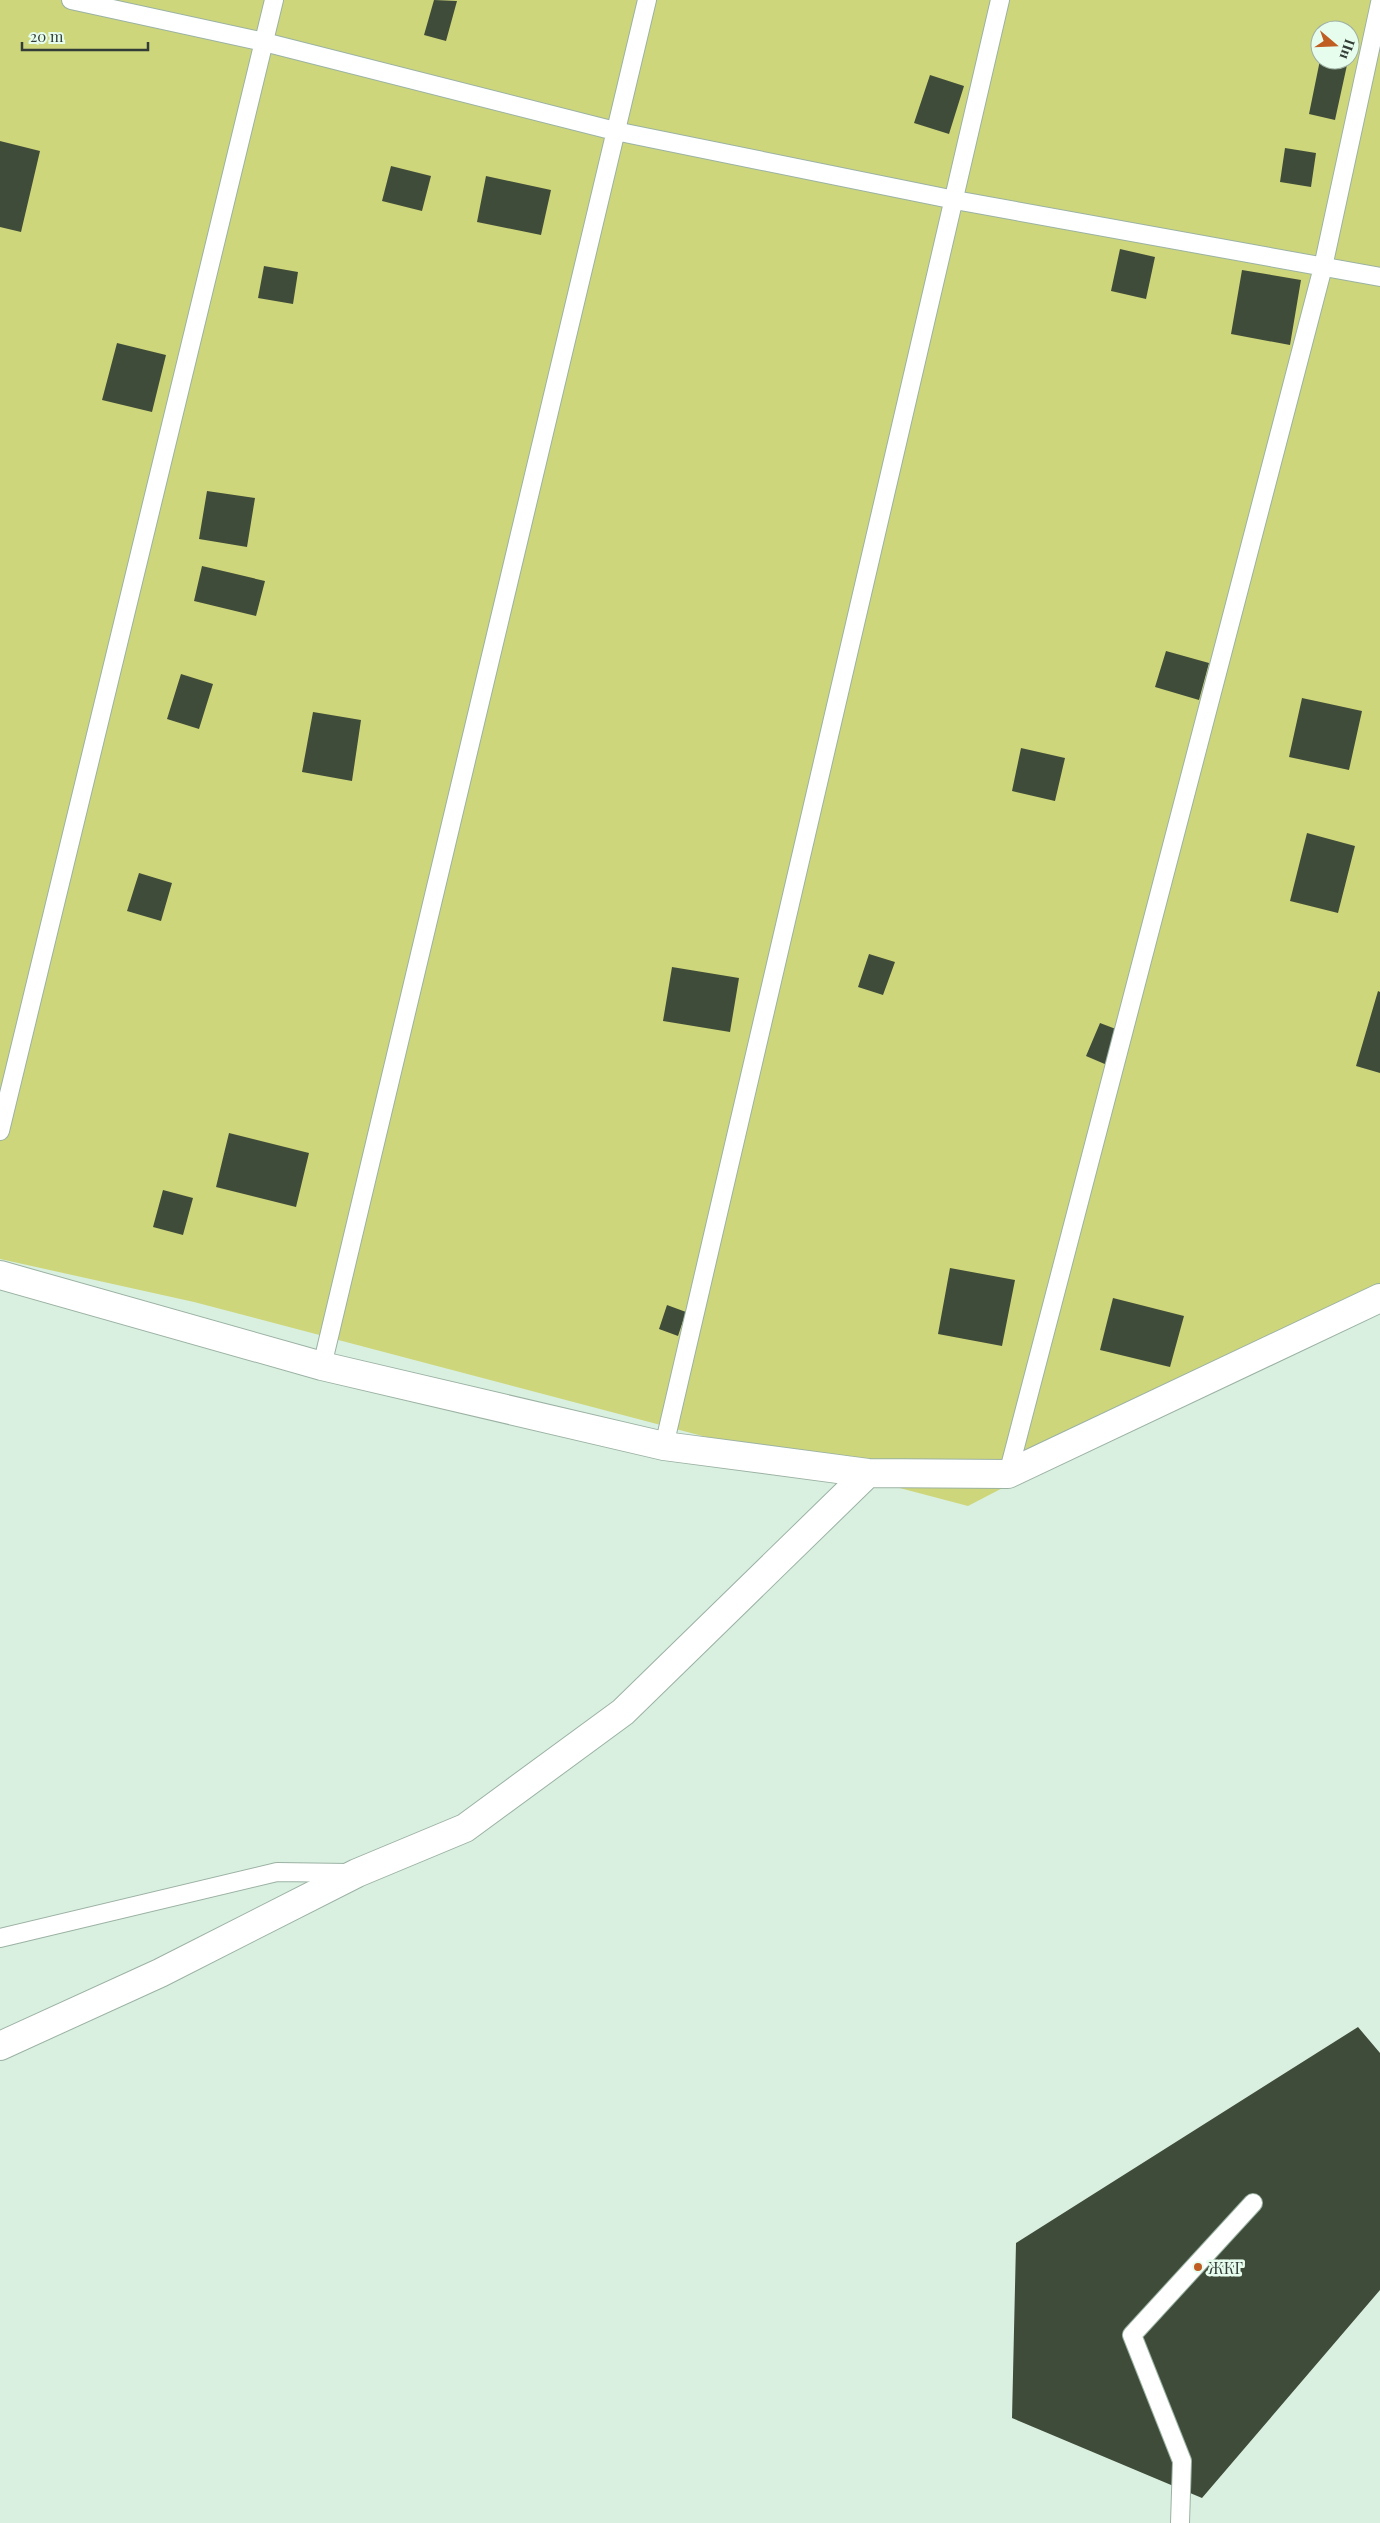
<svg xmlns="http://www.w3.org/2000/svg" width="1380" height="2523" font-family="'Playfair Display',serif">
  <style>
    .garden { fill: #ced67b; fill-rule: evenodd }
    .building { fill: #404c3a }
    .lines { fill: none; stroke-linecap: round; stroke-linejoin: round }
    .service-casing { stroke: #9bb2a3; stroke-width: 20 }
    .minor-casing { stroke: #9bb2a3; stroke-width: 30 }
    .service { stroke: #fff; stroke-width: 18 }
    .minor { stroke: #fff; stroke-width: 28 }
    .poi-dot { fill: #bf5d23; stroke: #e6fdee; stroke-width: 2 }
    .labels { text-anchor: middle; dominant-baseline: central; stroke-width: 5; stroke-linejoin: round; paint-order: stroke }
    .poi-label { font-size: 16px; fill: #333c36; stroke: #e6fdee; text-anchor: start }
  </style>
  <rect width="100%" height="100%" fill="#d9f0e1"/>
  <path class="garden" d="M0,0H1380V1291L968,1506L194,1302L0,1259ZM1320,30H1350V60H1320Z"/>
  <path class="building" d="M434,0L457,1L446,41L424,35Z
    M1320,60L1347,65L1335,120L1309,114Z
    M930,75L964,86L949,134L914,123Z
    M0,141L40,151L21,232L0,227Z
    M1285,148L1316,153L1311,187L1280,182Z
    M391,166L431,176L422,211L382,201Z
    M486,176L551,190L541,235L477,222Z
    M1120,249L1155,257L1146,299L1111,291Z
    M264,266L298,272L293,304L258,298Z
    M1242,270L1301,280L1290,345L1231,334Z
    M117,343L166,355L152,412L102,400Z
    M207,491L255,498L247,547L199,539Z
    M202,566L265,581L256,616L194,601Z
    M1166,651L1209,663L1199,700L1155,687Z
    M181,674L213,684L199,729L167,719Z
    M1302,698L1362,711L1349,770L1289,757Z
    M313,712L361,720L352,781L302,772Z
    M1021,748L1065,758L1055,801L1012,791Z
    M1307,833L1355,846L1338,913L1290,901Z
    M139,873L172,883L161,921L127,911Z
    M869,954L895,962L883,995L858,987Z
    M672,967L739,978L730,1032L663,1021Z
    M1378,991L1380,992V1073L1356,1066Z
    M1100,1023L1121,1031L1107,1065L1086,1056Z
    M229,1133L309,1153L296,1207L216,1187Z
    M163,1190L193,1198L183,1235L153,1227Z
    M950,1268L1015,1280L1002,1346L938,1334Z
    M1113,1298L1184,1316L1170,1367L1100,1350Z
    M667,1305L686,1312L678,1336L659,1329Z
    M1358,2027L1380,2053V2290L1202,2498L1012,2418L1016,2243Z"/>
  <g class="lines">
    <defs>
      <path id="service" d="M71,0L264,42L615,131L955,200L1380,277
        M0,1131L274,0
        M322,1366L647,0
        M664,1446L1000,0
        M1008,1474L1323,267L1380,3
        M0,1938L277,1872L349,1873
        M1180,2523L1182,2461L1132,2335L1253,2203"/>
      <path id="minor" d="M0,1275L322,1366L664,1446L868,1473L1008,1474L1380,1298
        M0,2046L160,1973L357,1873L465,1828L623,1712L868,1473"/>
    </defs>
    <use href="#service" class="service-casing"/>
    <use href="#minor" class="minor-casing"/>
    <use href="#service" class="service"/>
    <use href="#minor" class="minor"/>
  </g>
  <circle class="poi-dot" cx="1198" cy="2267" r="5"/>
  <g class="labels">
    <g class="poi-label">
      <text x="1208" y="2267">ЖКГ</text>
    </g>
  </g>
  <g transform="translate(1335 45) rotate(109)"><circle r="24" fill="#e6fdee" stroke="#9eb0a4"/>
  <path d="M0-4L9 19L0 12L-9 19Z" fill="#bf5d23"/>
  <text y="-8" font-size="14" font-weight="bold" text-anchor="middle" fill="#333c36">Пн</text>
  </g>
  <path d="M22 42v8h126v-8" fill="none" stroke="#333c36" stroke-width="2.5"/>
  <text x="30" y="42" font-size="15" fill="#333c36" stroke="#e6fdee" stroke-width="4" paint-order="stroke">20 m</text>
</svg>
